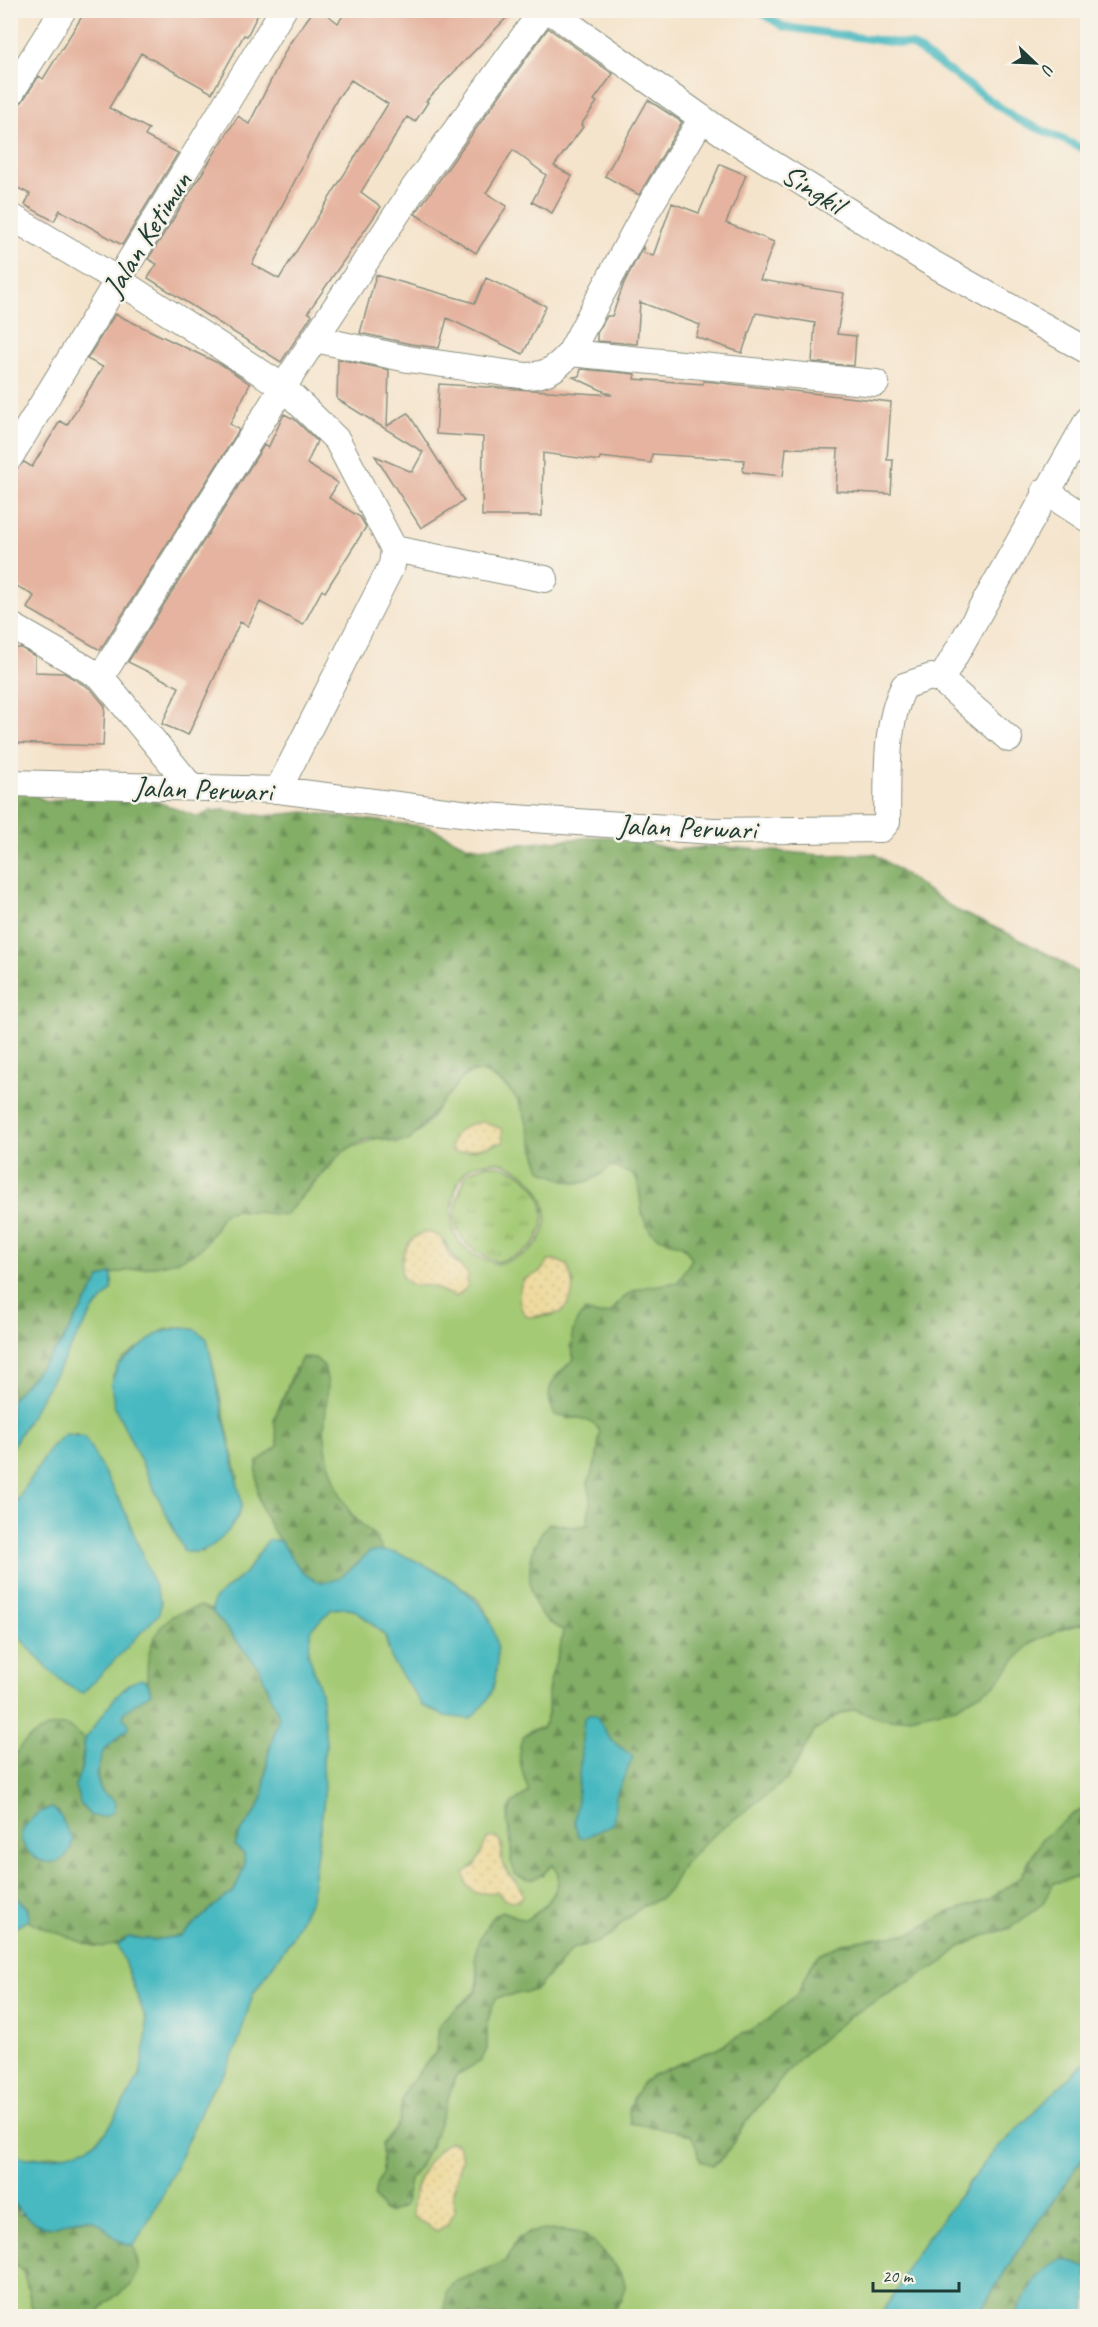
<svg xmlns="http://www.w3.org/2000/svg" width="1098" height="2327" font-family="Caveat,sans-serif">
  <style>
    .green { fill: #a4ca74; stroke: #628454; stroke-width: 1.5; fill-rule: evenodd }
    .forest { fill: url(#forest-firs); stroke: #51764d; stroke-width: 1.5; fill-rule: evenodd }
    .sand { fill: url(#sand-dots); stroke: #868c69; stroke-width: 1.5 }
    .park { fill: url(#park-tufts); stroke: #628454; stroke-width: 1.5 }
    .water { fill: #4ab9c1; stroke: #347b7a; stroke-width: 1.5 }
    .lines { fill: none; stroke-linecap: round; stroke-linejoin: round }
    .stream { stroke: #4ab9c1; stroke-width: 8 }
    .building { fill: #e5b39f; fill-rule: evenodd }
    .minor-casing { stroke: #8a9080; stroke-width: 28 }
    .minor { stroke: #fff; stroke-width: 26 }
    .labels { text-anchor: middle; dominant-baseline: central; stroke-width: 5; stroke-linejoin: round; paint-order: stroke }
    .street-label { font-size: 30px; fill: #1f3d34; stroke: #f7f3e8 }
  </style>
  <defs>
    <pattern id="forest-firs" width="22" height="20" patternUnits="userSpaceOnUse" patternTransform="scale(1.5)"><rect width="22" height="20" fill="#83ae66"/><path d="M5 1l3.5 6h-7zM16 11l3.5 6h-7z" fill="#6b8f55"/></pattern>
    <pattern id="sand-dots" width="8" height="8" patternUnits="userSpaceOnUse" patternTransform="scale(1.5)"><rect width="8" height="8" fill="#eeda9e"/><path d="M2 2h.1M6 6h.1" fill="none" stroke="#ccbc89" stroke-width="1.8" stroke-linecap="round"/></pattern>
    <pattern id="park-tufts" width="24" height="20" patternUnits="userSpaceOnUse" patternTransform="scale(1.5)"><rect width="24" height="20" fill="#a4ca74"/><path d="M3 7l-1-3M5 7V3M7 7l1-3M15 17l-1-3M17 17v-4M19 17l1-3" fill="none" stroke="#85a560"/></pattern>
  </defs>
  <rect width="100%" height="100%" fill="#f7f3e8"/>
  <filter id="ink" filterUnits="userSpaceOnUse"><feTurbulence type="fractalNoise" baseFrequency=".0167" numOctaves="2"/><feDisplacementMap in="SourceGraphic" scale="12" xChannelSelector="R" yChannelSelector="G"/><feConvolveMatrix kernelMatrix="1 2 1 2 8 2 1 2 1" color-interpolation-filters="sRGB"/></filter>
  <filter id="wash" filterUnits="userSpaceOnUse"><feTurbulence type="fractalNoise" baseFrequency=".008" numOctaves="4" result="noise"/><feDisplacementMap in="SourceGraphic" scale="24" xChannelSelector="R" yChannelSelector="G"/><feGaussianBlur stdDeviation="1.35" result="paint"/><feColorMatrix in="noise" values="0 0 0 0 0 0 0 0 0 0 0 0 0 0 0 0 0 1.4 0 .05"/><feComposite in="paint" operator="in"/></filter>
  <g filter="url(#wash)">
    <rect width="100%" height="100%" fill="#f5e4cc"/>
    <path class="green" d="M480,1071C521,1088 530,1118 537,1159C568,1181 578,1196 611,1166L635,1175L640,1187L642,1215C658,1228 682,1241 692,1259L678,1282C652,1287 626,1289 611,1313L598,1315L570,1346L574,1359L555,1377L567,1419C583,1416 590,1419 600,1431L597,1458L588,1483L591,1496L587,1526L574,1527L562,1524L534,1545L530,1559L533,1587L548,1622L563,1630C562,1650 553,1666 549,1686C545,1706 553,1709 542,1728L530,1730C516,1754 520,1767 529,1792L512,1803C501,1821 515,1842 511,1862L542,1876L553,1863C569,1884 544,1911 525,1920L502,1911C492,1923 476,1941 475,1957C475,1969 480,1977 476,1990C456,2010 436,2021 436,2052L416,2075L402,2100L399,2122L382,2145L383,2172L375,2190L384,2211L389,2213L405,2206L410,2179L418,2169L440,2120L456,2075L481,2061L487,2049V2022L496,1997L522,1993L557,1968L563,1957L573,1948L599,1942L612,1935L621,1923L646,1904L659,1899L670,1889L683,1865L712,1836L787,1779L814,1732L836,1716L855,1709C901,1731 938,1708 983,1691C999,1683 1007,1668 1018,1654C1034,1636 1065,1628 1087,1623V1808L1034,1851L1021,1877L988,1900L947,1913L912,1933L844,1943L810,1966L798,1993L767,2021L717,2048L651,2076L633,2098L630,2123L680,2131L692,2136L701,2161L723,2158L745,2123L797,2060L848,2017L940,1964L960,1947L983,1936L1010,1928L1042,1904L1054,1883L1087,1875V2060L993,2153L968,2184L909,2263L898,2289L879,2316H609L623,2299C616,2285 601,2250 591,2240C573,2223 538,2232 518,2238L506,2261L446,2293L444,2316H96L106,2303L130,2286L139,2270L134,2246L164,2192L210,2091L226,2071L253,1994L291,1939L311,1898L324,1798L323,1758L326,1744L321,1692L308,1653L312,1628L332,1609L344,1608L357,1611L385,1636L388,1649L422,1705L444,1716L491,1620C486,1612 482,1603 475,1597C454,1580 410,1552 383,1552C373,1529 364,1530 351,1513C323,1480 320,1425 328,1384L295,1368L274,1419L278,1446L257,1463L260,1503L281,1541L268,1540L245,1573L214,1599L212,1611L201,1606L172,1616L162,1626L154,1639L151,1693L128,1728L16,1764L14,1777L11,1778V1627L46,1666L161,1602L78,1434L64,1435L50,1448L11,1510V1449L93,1310L112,1290V1273C137,1269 187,1263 204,1244C213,1235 217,1223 224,1213L236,1210L285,1215L330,1167L341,1151L378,1138L397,1143C403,1140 412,1137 418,1132C439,1116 449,1074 480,1071ZM483,1122L503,1142L469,1151L453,1138L464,1128ZM497,1162C536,1169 565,1218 531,1250C524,1257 507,1261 497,1264C485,1260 473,1256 464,1247C446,1229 450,1190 466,1171C473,1164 488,1162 497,1162ZM445,1242C452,1263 484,1278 456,1297L431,1286ZM555,1260L567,1265L574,1284L554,1315L534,1317L521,1286L523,1280L541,1272L549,1261ZM183,1327L196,1330L207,1339L238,1477L203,1552L184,1551L114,1405L112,1377L123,1359L164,1330ZM502,1845V1864L522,1890L490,1892L470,1868ZM452,2142L458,2145L462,2159L453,2191L454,2212L413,2217C407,2197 431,2145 452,2142Z
      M28,1920C38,1928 47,1929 58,1933C87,1943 85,1948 118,1945L146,2019L147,2032L140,2075L107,2131L89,2147L64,2155L26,2158L11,2153V1930Z
      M10,2259L24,2273L34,2316H11Z"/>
    <path class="forest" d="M11,783L48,802L88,792L142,796L198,817L210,811L225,810L264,816L305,812L429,827L466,845L481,848L594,837H621L675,850L714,846L821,855L875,854L956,910L1005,932L1059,960L1087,979V1623L1067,1627L1030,1643L994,1686L956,1707L894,1720L881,1719L855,1709L836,1716L814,1732L787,1779L712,1836L683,1865L670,1889L659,1899L646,1904L621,1923L612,1935L599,1942L573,1948L536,1990L496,1998L487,2022V2049L481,2061L456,2075L431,2146L410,2179L405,2206L389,2213L384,2211L374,2196L377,2183L383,2172L382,2145L399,2122L402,2100L407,2087L436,2052L439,2025C448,2010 474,2002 478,1985C480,1975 476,1968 475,1958C475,1945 490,1915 502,1911L525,1920C544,1912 569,1884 553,1864C542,1876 533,1884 516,1875L511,1862L512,1837L507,1823L512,1803L529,1792C521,1769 507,1732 542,1728C554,1709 545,1705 549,1686C553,1666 562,1651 563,1630C555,1625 545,1621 540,1613C523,1586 528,1545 549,1523L574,1527L587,1525L591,1496L588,1483L597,1458L600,1431C585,1412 576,1421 555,1415C540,1388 556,1377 574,1359C569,1340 571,1324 585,1311L598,1315L611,1313C630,1283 647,1288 678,1282L692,1259L685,1247C676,1243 666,1241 658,1237C636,1225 644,1194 635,1175L611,1166C584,1190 573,1184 542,1171C527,1139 531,1102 498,1080C488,1073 480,1071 468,1072L409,1141C397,1143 389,1138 378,1138C341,1138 309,1191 285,1215L237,1210L224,1213C216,1224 212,1239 201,1248C175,1270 132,1265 100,1278L61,1344L11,1400Z
      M302,1357L315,1358L324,1366L328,1384L324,1432L328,1460L339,1492L352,1516L376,1537L383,1552H369C357,1564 347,1578 329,1582C320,1584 310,1580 304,1574C293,1565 263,1517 260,1503C257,1491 256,1475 257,1462L278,1446L274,1419Z
      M201,1606L212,1611L260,1669L279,1717L268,1755L263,1797L257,1810L240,1833L235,1846L244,1854V1868L233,1893L221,1900L181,1936L154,1940L128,1937C104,1957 82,1941 58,1933C46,1929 38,1927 28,1920V1908L11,1892L10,1778L14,1777C15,1771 14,1764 15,1758C18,1741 49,1723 65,1726C73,1728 79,1734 85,1739L80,1773L81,1805L91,1816L111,1799C88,1787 96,1745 120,1738L124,1712L151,1693C142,1667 149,1632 173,1616C181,1611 192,1609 201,1606ZM46,1809L58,1811L64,1829L73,1839L22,1830L25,1824Z
      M1087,1808V1875L1054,1883L1042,1904L1010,1928L983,1936L960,1947L940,1964L848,2017L797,2060L745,2123L723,2158L712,2165L701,2161L692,2136L679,2131L630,2123L629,2110L641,2085L651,2076L717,2048L767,2021L798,1993L810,1966L819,1955L844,1943L912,1933L947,1913L988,1900L1021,1877L1042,1839L1073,1814Z
      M1087,2152V2268L1064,2260L1027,2295L1014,2316H977L1019,2249Z
      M10,2196L19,2214C34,2216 52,2223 67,2222C75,2222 81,2218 90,2220C110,2224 111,2243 134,2246L139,2270L130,2286L106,2303L96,2316H34L24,2273L11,2259Z
      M544,2230C555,2231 571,2230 581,2234C591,2239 598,2247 605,2255C630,2281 632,2288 609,2316H444L446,2293L454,2282L506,2261C517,2240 518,2233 544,2230Z"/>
    <path class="sand" d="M483,1122L502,1129L503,1142L457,1153L451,1150C450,1132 467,1123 483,1122Z
      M429,1232L441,1237L449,1255L468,1274L467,1287L456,1297L431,1286L412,1285L402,1277C399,1257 406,1235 429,1232Z
      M555,1260L567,1265C575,1283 576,1299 560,1313L528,1317C516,1308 518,1292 523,1280L540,1272L549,1261Z
      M493,1837L499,1838C504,1848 499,1858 504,1867C509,1878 522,1884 523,1896L518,1901L505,1900L497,1892L476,1893L467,1885L464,1873L476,1865L487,1839Z
      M452,2142L458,2145L462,2159L453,2191L454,2212L448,2224L437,2231L413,2217C407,2197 431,2145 452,2142Z"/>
    <path class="park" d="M485,1165C529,1162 563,1210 531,1247C526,1253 505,1260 497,1262C449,1244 446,1215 468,1172Z"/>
    <path class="water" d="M112,1273V1290L93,1310L11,1449V1400L61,1344L100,1278Z
      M183,1327L196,1330L207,1339L242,1504C238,1526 209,1559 184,1551L114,1405L111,1383L118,1365L158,1333Z
      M65,1434L85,1437L124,1509L161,1602L159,1614L83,1693C58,1686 28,1646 11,1627V1510L50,1448Z
      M268,1540L281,1541C311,1591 327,1596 369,1552C376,1552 385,1550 392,1552C404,1554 416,1561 426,1566C467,1586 501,1614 497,1663C495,1691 491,1700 470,1719L444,1716L422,1705L392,1661L385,1635L357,1611L344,1608L332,1609L312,1628L308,1653L321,1692L326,1744L323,1758L324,1798L311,1898L291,1939L253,1994L237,2046L226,2071L210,2091L164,2192L134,2246C111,2243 111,2226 92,2220C79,2216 68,2223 56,2226C47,2228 41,2226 34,2222C4,2205 10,2183 11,2153L26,2158H51L89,2147L107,2131L140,2075L147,2032L146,2019L118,1945L128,1937L154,1940L181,1936L221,1900L233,1893L244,1868V1854L235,1846L240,1833L257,1810L263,1797L268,1755L279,1717L260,1669L212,1611L214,1599L245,1573Z
      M141,1679L147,1681L151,1693L124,1712L123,1718L128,1722V1728L104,1749L96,1774L101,1792L115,1801L114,1811L104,1817L91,1816L81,1805L75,1786L82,1767L85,1739L114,1699L129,1684Z
      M589,1715H596L610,1739L633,1757L616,1795L613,1824L584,1838L578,1836L575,1823L584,1718Z
      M52,1808C64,1815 64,1829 73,1839C69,1873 29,1867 21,1838C22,1824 38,1810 52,1808Z
      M10,1892C18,1903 32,1904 28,1920L11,1930Z
      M1087,2060V2152L1019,2249L977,2316H879L898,2289L909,2263L968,2184L993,2153Z
      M1064,2259L1087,2268V2316H1014C1027,2295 1039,2265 1064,2259Z"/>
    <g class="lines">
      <path class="stream" d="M757,10L784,27L912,45L1017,119L1088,151"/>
    </g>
    <g id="blocks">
      <path class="building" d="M86,10H260L247,36L244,35L212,93L141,53L109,108L149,129L145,136L178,153L122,245L60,210L54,221L25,205L30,194L10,184V109L22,102L39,76L43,79Z
        M314,10H321L338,23L347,10H514L426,101L428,102L415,122L407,117L361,192L381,207L308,312L312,315L281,362L148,278L157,264L148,259L238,116L249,124L289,44ZM351,80L388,104L279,279L252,264L337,99Z
        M548,28L613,74L594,100L597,102L581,125L583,127L554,166L572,176L552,213L532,202L546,175L513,150L486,193L507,206L476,253L415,214Z
        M648,100L682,122L639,195L605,176Z
        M720,164L746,175L726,223L774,242L760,280L844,293L837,334L856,336L854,366L812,362L815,323L756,313L742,353L696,337L700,325L640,302L637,344L597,341V333L607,316H612L624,283L643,247L644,253L653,256L672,203L699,213Z
        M376,275L475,303L486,278L546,306L523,354L447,318L439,348L411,344L360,333Z
        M115,314L222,365L250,384L230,424L239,430L100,650L27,608L34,596L10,582V473L24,462L32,467L60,421L67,425L103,367L87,359Z
        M338,359L389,370L387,426L408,413L464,501L421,528L375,456L412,472L423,452L337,399Z
        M581,369L635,374L634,379L703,384L704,381L891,402L887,460H893L891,494L836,491L838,449L786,448L783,476L743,472L744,460L652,454L651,463L600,457V461L543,453L542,516H482L483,437L436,434L439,384L612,395L573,377L579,376Z
        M284,414L294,419L317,441L307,464L338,483L329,498L360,517L366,527L325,592L322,590L303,625L260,602L248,626L240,622L188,735L162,724L179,687L128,662L264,445L268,448Z
        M10,648H21L35,656V672L64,673L91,689L105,706L103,746L10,743Z"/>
    </g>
  </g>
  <g filter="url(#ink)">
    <use href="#blocks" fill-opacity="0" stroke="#8a9080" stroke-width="1.5"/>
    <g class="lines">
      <defs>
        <path id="minor" d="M549,10L723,133L928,261L1088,351
          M10,94L63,10
          M10,216L118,280L283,387L337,440L394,549L392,565L278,790
          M315,339L408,359L527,376C548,375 557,368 570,353L636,229L702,118
          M570,353L876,383
          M10,457L283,10
          M1045,491L1088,519
          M394,549L545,579
          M10,625L101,677L192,788
          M101,677L283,387L414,188L543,10
          M941,680L1009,739
          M10,783L278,790L485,816L713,831L881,829L887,822C888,778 884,726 904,686L931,677L941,680L1088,420"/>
      </defs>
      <use href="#minor" class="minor-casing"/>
      <use href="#minor" class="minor"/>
    </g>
  </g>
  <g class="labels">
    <g class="street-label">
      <text transform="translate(813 189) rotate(32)">Singkil</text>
      <text transform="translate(147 234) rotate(-58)">Jalan Ketimun</text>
      <text transform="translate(203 789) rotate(2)">Jalan Perwari</text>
      <text transform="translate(687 827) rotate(2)">Jalan Perwari</text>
    </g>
  </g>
  <rect width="1098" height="2327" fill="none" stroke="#f7f3e8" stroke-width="36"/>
  <g transform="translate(1035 63) rotate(113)" stroke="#f7f3e8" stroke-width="4.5" paint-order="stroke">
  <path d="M0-4.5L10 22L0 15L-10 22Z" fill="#1f3d34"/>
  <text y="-9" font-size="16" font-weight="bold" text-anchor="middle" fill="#1f3d34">U</text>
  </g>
  <path d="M873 2282v9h86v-9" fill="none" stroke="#1f3d34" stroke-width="3"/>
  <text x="882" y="2282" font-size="18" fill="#1f3d34" stroke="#f7f3e8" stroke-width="4.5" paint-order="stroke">20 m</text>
</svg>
